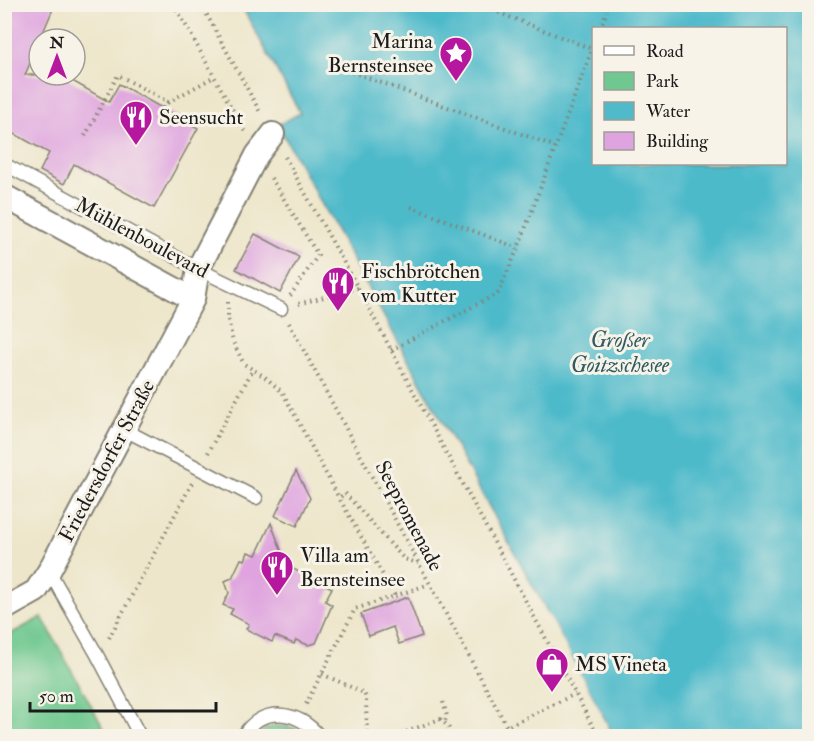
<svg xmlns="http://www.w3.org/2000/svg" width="814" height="741" font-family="'IM FELL Double Pica',serif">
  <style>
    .green { fill: #6ec88f; stroke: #457256; stroke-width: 1.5 }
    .water { fill: #4ebaca; stroke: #356b73; stroke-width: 1.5; fill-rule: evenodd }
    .pier { fill: #ede6ca }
    .building { fill: #dfa4df }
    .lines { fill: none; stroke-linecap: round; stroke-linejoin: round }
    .lane-casing { stroke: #848173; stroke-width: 15 }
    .street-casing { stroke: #848173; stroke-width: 26 }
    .path { stroke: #848173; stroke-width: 4; stroke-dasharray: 1.5 4.5; stroke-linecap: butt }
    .lane { stroke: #fff; stroke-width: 12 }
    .street { stroke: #fff; stroke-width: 22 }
    .labels { text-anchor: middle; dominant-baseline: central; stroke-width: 6; stroke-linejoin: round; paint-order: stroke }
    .poi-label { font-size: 21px; fill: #1c1c1c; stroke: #f7f3e8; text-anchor: start }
    .street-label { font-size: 21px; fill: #1c1c1c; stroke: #f7f3e8 }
    .water-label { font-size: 22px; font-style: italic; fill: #305b62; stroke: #f7f3e8 }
  </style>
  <rect width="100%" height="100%" fill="#f7f3e8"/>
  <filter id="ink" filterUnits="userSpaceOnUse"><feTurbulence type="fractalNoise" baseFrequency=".0167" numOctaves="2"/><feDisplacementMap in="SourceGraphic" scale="12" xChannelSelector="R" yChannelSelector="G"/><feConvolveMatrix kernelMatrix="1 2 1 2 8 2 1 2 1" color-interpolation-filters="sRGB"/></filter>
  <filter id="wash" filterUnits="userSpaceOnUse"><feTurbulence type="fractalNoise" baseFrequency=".008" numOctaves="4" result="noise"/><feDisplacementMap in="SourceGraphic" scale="24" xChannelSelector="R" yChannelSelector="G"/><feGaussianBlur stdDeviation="1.35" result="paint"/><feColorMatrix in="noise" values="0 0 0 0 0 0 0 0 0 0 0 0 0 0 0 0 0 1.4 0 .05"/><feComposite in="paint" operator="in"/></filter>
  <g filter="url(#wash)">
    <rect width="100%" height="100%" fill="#ede6ca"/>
    <path class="green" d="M42,617L108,736H5V637Z
      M275,726L294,728L306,736H257L266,729Z"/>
    <path class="water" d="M241,5H809V736H614L548,613L278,125L300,113ZM594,28H786V164H594Z"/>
    <path class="pier" d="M548,613L602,714L599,716L546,615Z"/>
    <g id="blocks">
      <path class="building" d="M4,4H55L25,75H62L109,102L119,84L198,128L154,208L74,164L64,184L40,171L49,153L4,128Z
        M255,234L299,257L280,293L236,269Z
        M296,471L310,498L297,526L275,516Z
        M271,523L287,566L332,588L325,601L332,605L316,643L308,645L296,640L294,644L275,636L272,642L246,629L249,624L230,614L233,609L223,605L229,593L225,581L232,578L241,559L245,560L248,552L256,555Z
        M408,597L422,636L399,644L393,627L369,636L361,614Z"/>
    </g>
  </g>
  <g filter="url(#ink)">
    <use href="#blocks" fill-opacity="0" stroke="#848173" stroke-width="1.5"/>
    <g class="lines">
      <defs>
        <path id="lane" d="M4,164L198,269L281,309
          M123,429L256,498
          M49,571L96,653L140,736
          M243,736C261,705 299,710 319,736"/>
        <path id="street" d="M4,196L193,299
          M4,609L36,591L49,571L193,299L198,269L257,155L273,134"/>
      </defs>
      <use href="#lane" class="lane-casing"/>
      <use href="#street" class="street-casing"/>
      <path class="path" d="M174,4L245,132
        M201,4L261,114
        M476,4L592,49
        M600,28L607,11
        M352,72L554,146
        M163,108L168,102
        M85,136L118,75L168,102L214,77
        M285,157L358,288L298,304
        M271,178L318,255L290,296
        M411,207L518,248
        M358,288L598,736
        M228,302V319L233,342L244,364L265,377L283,393L339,498
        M289,323L512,736
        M391,350L498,293L518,248L594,44
        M208,453L253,369
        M395,596L429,584
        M109,638L192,483
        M322,674L364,693L366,698L367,733L370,736
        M443,702L447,716L445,721
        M306,704L355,609L395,596L339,498L345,493L404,559L418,563
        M395,736L440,719L448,726L452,736
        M488,736L575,694"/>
      <use href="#lane" class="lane"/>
      <use href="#street" class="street"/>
    </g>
  </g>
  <defs>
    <symbol id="sight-pin" viewBox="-11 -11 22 30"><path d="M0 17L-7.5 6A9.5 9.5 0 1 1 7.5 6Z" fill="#b5179e" stroke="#f7f3e8"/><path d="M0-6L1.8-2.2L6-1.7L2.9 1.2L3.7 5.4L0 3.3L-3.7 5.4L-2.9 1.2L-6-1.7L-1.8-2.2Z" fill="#fff"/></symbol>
    <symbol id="restaurant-pin" viewBox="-11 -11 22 30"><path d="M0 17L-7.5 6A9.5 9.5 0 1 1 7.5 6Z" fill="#b5179e" stroke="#f7f3e8"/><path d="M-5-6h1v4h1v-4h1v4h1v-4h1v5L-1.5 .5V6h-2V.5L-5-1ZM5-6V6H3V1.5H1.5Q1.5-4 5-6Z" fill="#fff"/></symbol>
    <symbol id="shop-pin" viewBox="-11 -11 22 30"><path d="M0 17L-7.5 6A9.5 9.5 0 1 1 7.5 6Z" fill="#b5179e" stroke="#f7f3e8"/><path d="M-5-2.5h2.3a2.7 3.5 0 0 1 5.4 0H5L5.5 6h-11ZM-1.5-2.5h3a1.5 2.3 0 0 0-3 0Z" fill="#fff"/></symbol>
  </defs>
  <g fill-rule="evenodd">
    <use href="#sight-pin" x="437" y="34" width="38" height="52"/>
    <use href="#restaurant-pin" x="117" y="98" width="38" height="52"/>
    <use href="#restaurant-pin" x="319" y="264" width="38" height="52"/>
    <use href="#restaurant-pin" x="258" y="548" width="38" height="52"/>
    <use href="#shop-pin" x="533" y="645" width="38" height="52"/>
  </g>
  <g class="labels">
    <g class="poi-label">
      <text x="433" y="41" text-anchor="end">Marina<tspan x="433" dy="24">Bernsteinsee</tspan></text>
      <text x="159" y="117">Seensucht</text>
      <text x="361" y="271">Fischbrötchen<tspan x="361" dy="24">vom Kutter</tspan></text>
      <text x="300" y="555">Villa am<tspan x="300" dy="24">Bernsteinsee</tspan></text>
      <text x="575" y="664">MS Vineta</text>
    </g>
    <g class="street-label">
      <text transform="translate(142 238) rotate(28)">Mühlenboulevard</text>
      <text transform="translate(107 461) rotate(-62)">Friedersdorfer Straße</text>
      <text transform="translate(409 516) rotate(62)">Seepromenade</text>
    </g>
    <g class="water-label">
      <text x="620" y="340">Großer<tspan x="620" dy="25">Goitzschesee</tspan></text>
    </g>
  </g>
  <rect width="814" height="741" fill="none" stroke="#f7f3e8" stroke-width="24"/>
  <rect x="592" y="27" width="195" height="138" fill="#f7f3e8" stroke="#9f9d96" stroke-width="1.5"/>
  <rect x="604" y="46" width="30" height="9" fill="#ffffff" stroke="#9f9d96" stroke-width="1.5"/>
  <text x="646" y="57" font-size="18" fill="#1c1c1c">Road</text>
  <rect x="604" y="72" width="30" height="18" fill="#6ec88f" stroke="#9f9d96" stroke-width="1.5"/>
  <text x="646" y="87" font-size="18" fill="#1c1c1c">Park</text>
  <rect x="604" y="102" width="30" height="18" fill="#4ebaca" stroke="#9f9d96" stroke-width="1.5"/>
  <text x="646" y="117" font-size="18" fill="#1c1c1c">Water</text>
  <rect x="604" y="132" width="30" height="18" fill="#dfa4df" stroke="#9f9d96" stroke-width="1.5"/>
  <text x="646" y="147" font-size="18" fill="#1c1c1c">Building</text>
  <g transform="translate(57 57)"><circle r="28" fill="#f7f3e8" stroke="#9f9d96" stroke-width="1.5"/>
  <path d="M0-4.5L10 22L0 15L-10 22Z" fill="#b5179e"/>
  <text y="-9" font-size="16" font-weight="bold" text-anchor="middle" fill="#1c1c1c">N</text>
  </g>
  <path d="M30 702v9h186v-9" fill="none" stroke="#1c1c1c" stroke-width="3"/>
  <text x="39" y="702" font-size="18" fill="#1c1c1c" stroke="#f7f3e8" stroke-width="4.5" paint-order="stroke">50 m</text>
</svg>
